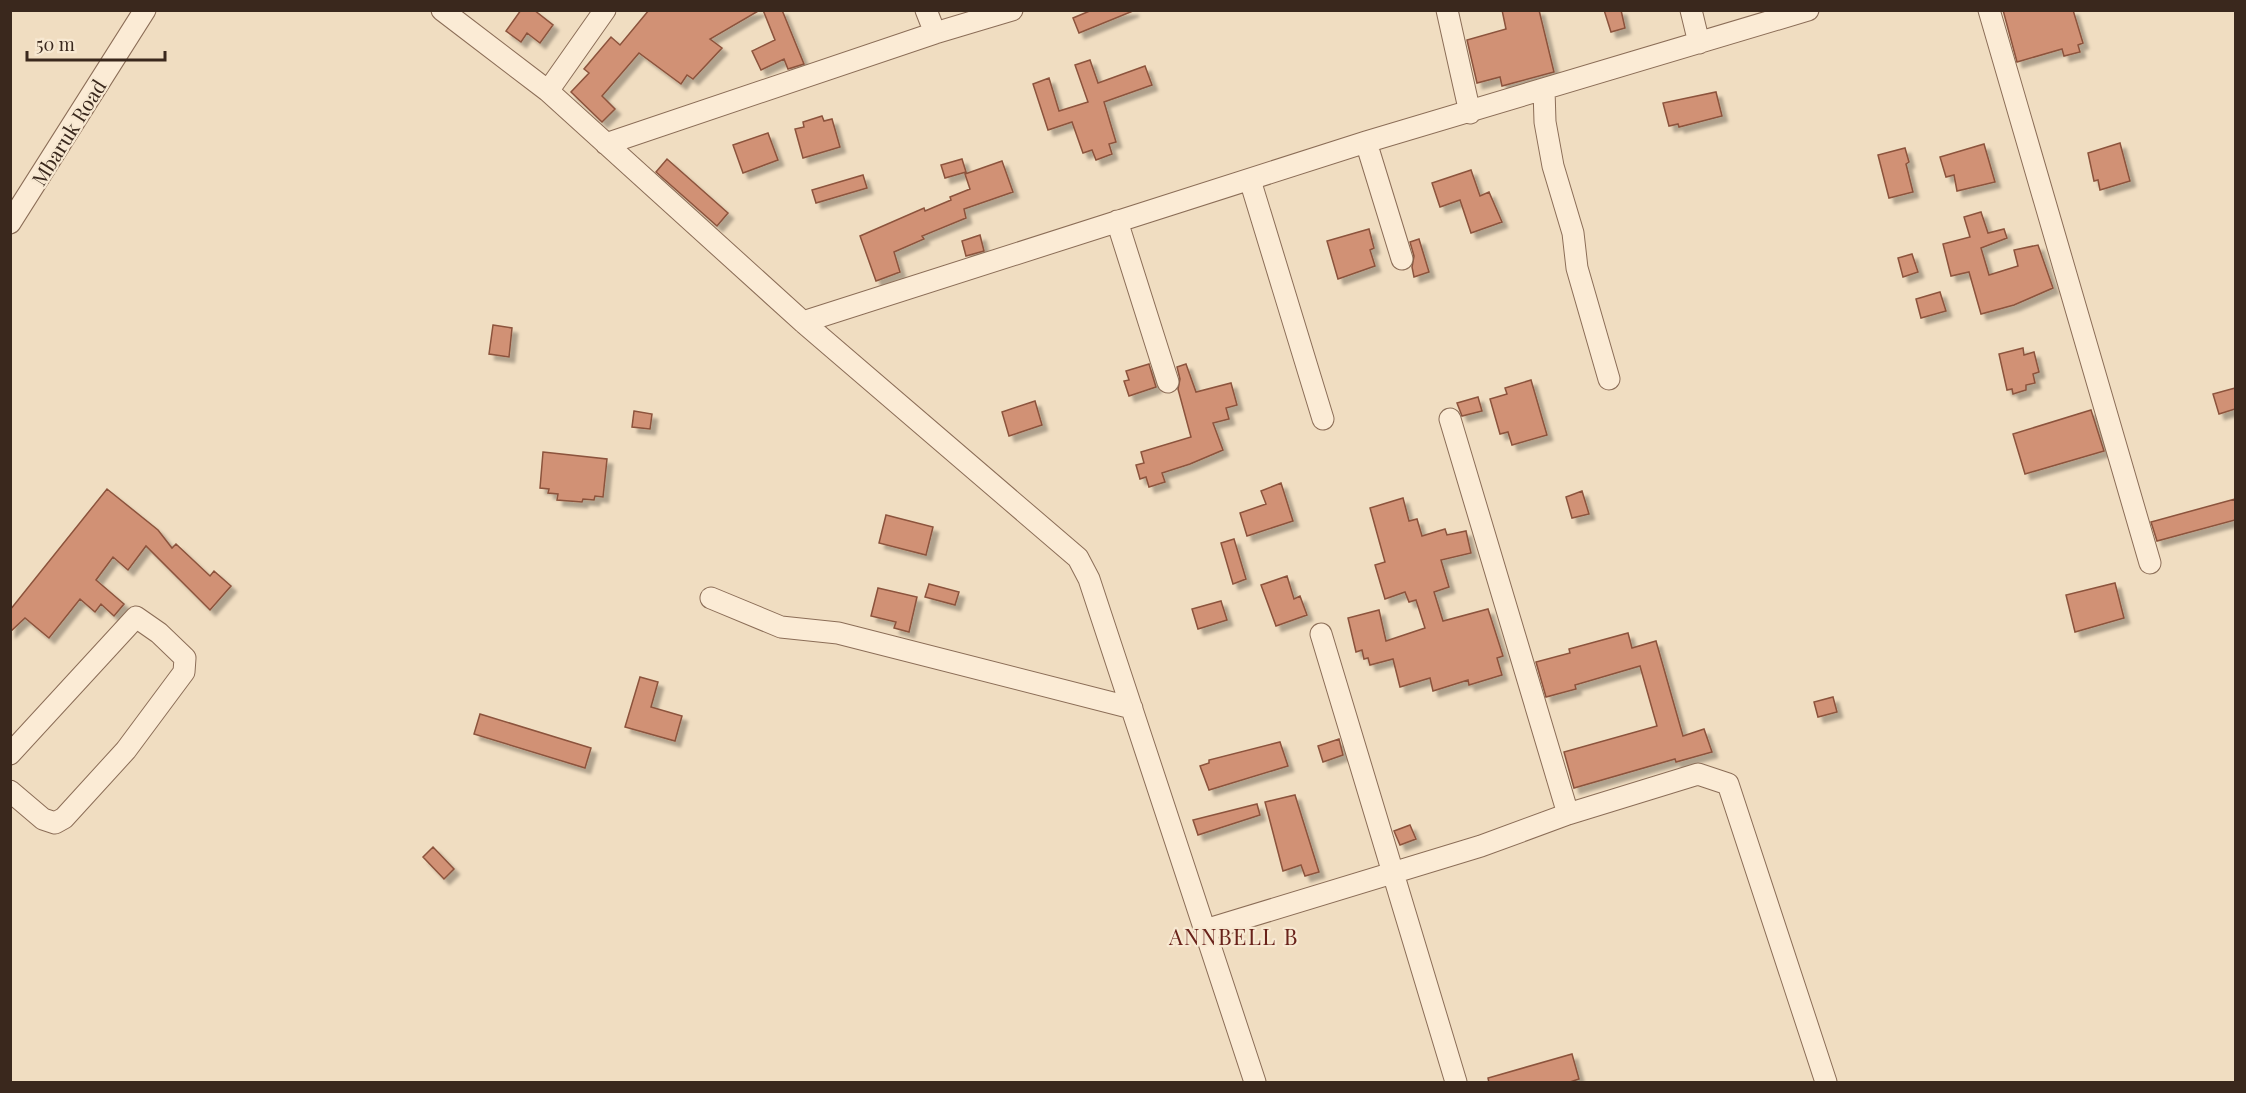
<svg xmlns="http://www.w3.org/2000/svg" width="2246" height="1093" font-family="'Playfair Display',serif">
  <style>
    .building { fill: #d19175; stroke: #8c533c; stroke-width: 1.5; filter: url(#shadow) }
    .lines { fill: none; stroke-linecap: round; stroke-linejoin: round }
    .minor-casing { stroke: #8b6d57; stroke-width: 23 }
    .minor { stroke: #fbebd5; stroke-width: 21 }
    .labels { text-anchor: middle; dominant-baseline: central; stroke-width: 4.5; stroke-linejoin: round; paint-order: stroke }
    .street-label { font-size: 20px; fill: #3a281d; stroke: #f7e8d1 }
    .quarter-label { font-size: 22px; letter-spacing: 1.5px; fill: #69221a; stroke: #f7e8d1 }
  </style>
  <defs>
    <filter id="shadow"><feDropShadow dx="5.5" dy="5.5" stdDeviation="1.5" flood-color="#0004"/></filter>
  </defs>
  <rect width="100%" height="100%" fill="#f0ddc1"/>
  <path class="building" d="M521,10H534L553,25L540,43L527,33L521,42L506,31Z
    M649,10H760L710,39L722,48L693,79L687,75L681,84L639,53L602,96L615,109L602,122L571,92L589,73L584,69L611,37L620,45Z
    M763,10H782L804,64L788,69L784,59L761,70L752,51L775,40Z
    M1092,10H1133V11L1079,33L1073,18Z
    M1502,10H1539L1554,72L1502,86L1500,77L1477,83L1467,40L1506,29Z
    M1604,10H1621L1625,28L1611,32Z
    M2003,10H2073L2083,43L2078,45L2080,52L2064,56L2062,49L2017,62Z
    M1090,60L1098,83L1145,66L1152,85L1104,102L1116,142L1109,144L1112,154L1096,160L1092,150L1083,153L1072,122L1048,130L1033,84L1049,78L1059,111L1088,102L1075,65Z
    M1716,92L1722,116L1679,127L1678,124L1669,126L1663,103Z
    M822,116L824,121L832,119L840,147L803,158L795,129L804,127L803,122Z
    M768,133L778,160L743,173L733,145Z
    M2120,143L2130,181L2100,190L2098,180L2094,181L2088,153Z
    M1984,144L1995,182L1957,191L1954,175L1946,177L1940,157Z
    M1905,148L1909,162L1906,164L1913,192L1889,198L1878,155Z
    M667,159L728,213L717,226L656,172Z
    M962,159L966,172L945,178L941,165Z
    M1002,161L1013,192L964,209L966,218L922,236L924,239L894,252L900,272L876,281L860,236L924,208L925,211L951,200L950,197L970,189L965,174Z
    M1471,170L1480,196L1489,192L1502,222L1471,233L1460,200L1440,207L1432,183Z
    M863,175L867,188L816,203L812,190Z
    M1981,212L1988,233L2004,229L2007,238L1981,248L1989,275L2018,266L2014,250L2038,245L2053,288L2014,305L1981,314L1969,272L1951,276L1943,244L1970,237L1964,217Z
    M1369,229L1374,248L1370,250L1375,266L1338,279L1327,241Z
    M980,235L984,251L966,256L962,241Z
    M1419,239L1429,272L1414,277L1412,267L1414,256L1410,242Z
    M1912,254L1918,272L1903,277L1898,258Z
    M1940,292L1946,311L1921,318L1916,299Z
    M493,325L512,328L509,357L489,354Z
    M2023,348L2024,355L2034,352L2039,372L2033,374L2035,383L2026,385V390L2013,394L2012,389L2007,390L1999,354Z
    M1149,364L1156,387L1129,396L1124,381L1129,380L1126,371Z
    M1186,364L1196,392L1231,383L1237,405L1226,408L1229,419L1213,423L1223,450L1190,464L1162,473L1165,482L1149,487L1146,477L1140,479L1136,465L1144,463L1141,452L1191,437L1178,389L1180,379L1177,367Z
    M1531,380L1547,435L1512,445L1508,432L1500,434L1490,399L1507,394L1505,388Z
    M2235,388V409L2219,414L2213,394Z
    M1478,397L1482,411L1462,416L1457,403Z
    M1035,401L1042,425L1009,436L1002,412Z
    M2091,410L2104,451L2025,474L2013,434Z
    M634,411L652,414L650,429L632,427Z
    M543,452L607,459L603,497L595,496L594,500L583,499L582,502L557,500L558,494L548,493L549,489L540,488Z
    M1281,483L1293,521L1247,536L1240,513L1266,504L1261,491Z
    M107,489L158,530L172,548L176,544L210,576L214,571L231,586L210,610L146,546L128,570L113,557L96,580L124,604L114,616L101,604L95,612L80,599L49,638L25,618L10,632V610Z
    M1582,491L1589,514L1572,518L1566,497Z
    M1403,498L1409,521L1417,519L1422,536L1445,529L1447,535L1466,531L1471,553L1441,560L1449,587L1434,592L1443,621L1488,609L1503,656L1497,658L1502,675L1469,685L1468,680L1433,691L1430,678L1400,687L1393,659L1370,665L1368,658L1364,659L1362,650L1356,652L1348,618L1379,610L1386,641L1425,628L1416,600L1409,602L1405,592L1385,599L1375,565L1385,562L1370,508Z
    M2235,499V520L2157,541L2151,522Z
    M886,515L933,527L926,555L879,543Z
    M1234,539L1246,579L1233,584L1221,543Z
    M1287,576L1294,599L1300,596L1307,615L1276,626L1261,585Z
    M2115,583L2124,618L2075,632L2066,595Z
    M929,584L959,592L955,605L925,597Z
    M878,588L917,597L909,632L894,628L896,622L871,616Z
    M1221,601L1227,620L1198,629L1192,609Z
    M1628,633L1632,648L1656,641L1683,736L1704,729L1712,752L1676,762L1675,759L1574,788L1564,752L1657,726L1640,666L1575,685L1576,689L1546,697L1536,662L1570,653L1569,649Z
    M640,677L658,682L651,707L682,716L675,741L625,727Z
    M1833,697L1837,712L1818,717L1814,702Z
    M480,714L591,748L585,768L474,734Z
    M1339,739L1343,755L1323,762L1318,746Z
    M1280,742L1288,766L1209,790L1200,766L1209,763V760Z
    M1295,795L1319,872L1305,876L1301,865L1283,871L1265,802Z
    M1257,804L1260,815L1198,835L1193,820Z
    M1410,825L1416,839L1400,845L1394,831Z
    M433,847L454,869L444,879L423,857Z
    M1572,1054L1579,1079L1567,1083H1489L1488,1078Z"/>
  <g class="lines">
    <defs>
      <path id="minor" d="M442,10L548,91L803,322L1078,558L1089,579L1255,1082
        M926,10L935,33
        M1447,10L1470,113
        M1691,10L1699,43
        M1989,10L2150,563
        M1544,89L1545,122L1553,166L1573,233L1577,268L1609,379
        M548,91L605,10
        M1366,142L1402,259
        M606,144L935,33L1012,10
        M1250,180L1323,419
        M1117,221L1168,382
        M10,223L145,10
        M803,322L1366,142L1808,10
        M1450,419L1568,814
        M711,598L781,627L838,633L1132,708
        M1321,634L1456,1082
        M10,754L136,617L159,633L185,658L184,672L126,750L64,818L55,823L43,819L10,791
        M1205,930L1481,846L1568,814L1698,774L1728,784L1826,1082"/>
    </defs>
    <use href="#minor" class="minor-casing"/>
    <use href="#minor" class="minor"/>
  </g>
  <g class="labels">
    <g class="street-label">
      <text transform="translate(68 132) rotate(-58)">Mbaruk Road</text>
    </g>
    <g class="quarter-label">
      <text x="1234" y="936">ANNBELL B</text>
    </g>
  </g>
  <rect width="2246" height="1093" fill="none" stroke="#3a281d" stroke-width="24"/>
  <path d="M27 51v9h138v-9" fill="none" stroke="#3a281d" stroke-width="3"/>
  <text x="36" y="51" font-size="18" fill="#3a281d" stroke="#f7e8d1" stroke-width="4.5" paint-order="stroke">50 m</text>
</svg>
